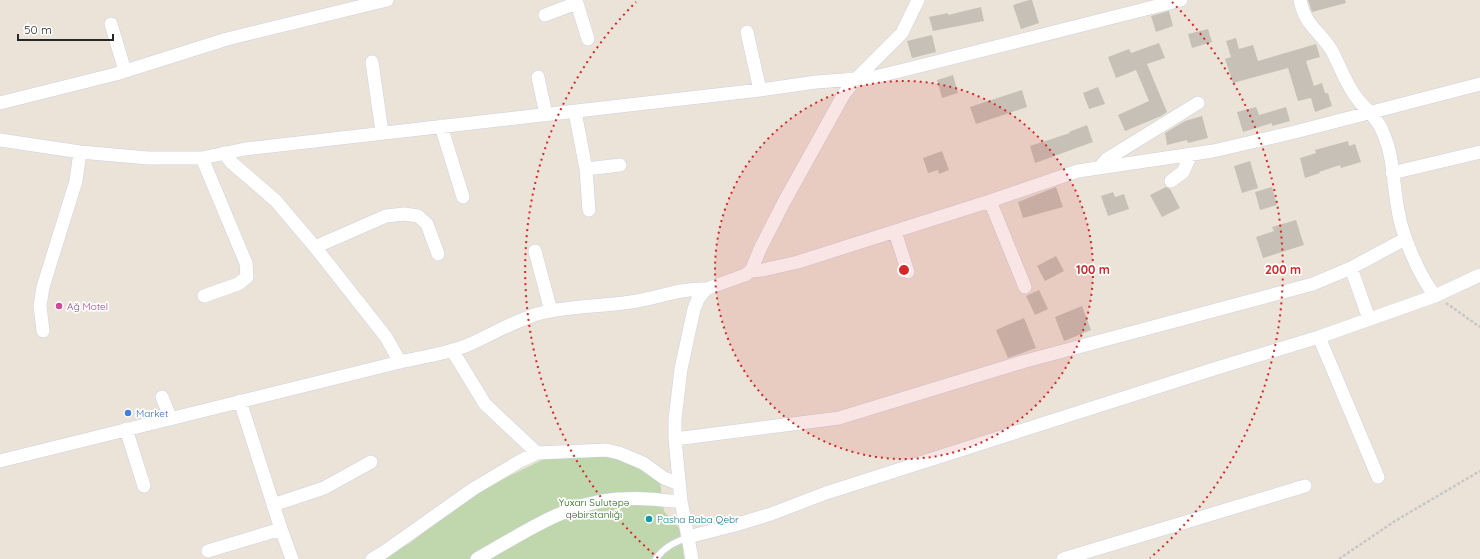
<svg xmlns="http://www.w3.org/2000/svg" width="1480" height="559" font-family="Quicksand,sans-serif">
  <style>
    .cemetery { fill: #c0d6ad }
    .building { fill: #c6c0b7 }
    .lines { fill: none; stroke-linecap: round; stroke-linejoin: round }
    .service-casing { stroke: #ccd0e2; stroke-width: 8 }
    .minor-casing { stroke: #ccd0e2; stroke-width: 14 }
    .path { stroke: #c7c7c7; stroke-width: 2.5; stroke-dasharray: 3 2; stroke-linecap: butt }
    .service { stroke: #fff; stroke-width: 6 }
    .minor { stroke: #fff; stroke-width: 13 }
    .ring { fill: none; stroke: #d62828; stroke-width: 2; stroke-dasharray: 2 4 }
    .hotel-dot { fill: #d1479c; stroke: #fff; stroke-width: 1.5 }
    .shop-dot { fill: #3f7fe0; stroke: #fff; stroke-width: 1.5 }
    .culture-dot { fill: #0f9aa8; stroke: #fff; stroke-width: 1.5 }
    .labels { text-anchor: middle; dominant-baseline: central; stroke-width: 3.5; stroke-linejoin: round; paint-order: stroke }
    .hotel-label { font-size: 10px; fill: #b23c85; stroke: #fff; text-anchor: start }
    .shop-label { font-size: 10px; fill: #366cbe; stroke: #fff; text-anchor: start }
    .park-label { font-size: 10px; fill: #246714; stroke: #fff }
    .culture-label { font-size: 10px; fill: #0d838f; stroke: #fff; text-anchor: start }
    .centre { fill: #d62828; stroke: #fff; stroke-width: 2 }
    .ring-label { font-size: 12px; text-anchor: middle; font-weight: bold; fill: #d62828; stroke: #fff; stroke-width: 3.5; stroke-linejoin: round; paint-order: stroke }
  </style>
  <rect width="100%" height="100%" fill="#ebe3d7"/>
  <path class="cemetery" d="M603,455L634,464L660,482L664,511L681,530L684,559H379L410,543L475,493L544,459Z"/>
  <path class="building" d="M1029,0H1032L1039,23L1021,29L1013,5Z
    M1308,0H1345L1346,3L1312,12Z
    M981,7L984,21L933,31L929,17L948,13V15Z
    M1169,11L1173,26L1156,32L1151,16Z
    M1208,29L1212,42L1192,48L1188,34Z
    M932,35L936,52L912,58L907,41Z
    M1236,38L1239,49L1253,45L1258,61L1316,44L1320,57L1306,61L1314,86L1322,83L1325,93H1328L1332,106L1315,112L1311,98L1298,101L1288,68L1233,83L1225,59L1231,57L1226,41Z
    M1159,43L1165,58L1147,64L1167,112L1161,116L1125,131L1118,115L1149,101L1136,70L1116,78L1108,57L1129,49L1131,53Z
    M953,75L958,93L942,98L937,80Z
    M1098,87L1105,104L1089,109L1083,93Z
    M1022,90L1027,107L976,124L970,107Z
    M1256,107L1259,115L1286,107L1290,121L1272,126V123L1243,132L1237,112Z
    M1202,116L1208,138L1188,143L1187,140L1167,145L1165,133L1185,121Z
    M1087,125L1093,142L1035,163L1030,146L1070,133L1069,132Z
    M1348,141L1349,146L1355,144L1361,162L1341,168L1340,165L1319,172L1320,173L1305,178L1300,158L1316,153L1315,150Z
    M942,151L949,170L939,174L938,170L928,173L923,158Z
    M1250,161L1258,188L1242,193L1234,166Z
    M1056,187L1063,207L1023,218L1018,202Z
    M1166,187L1170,189L1180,208L1162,217L1150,195Z
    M1272,187L1277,205L1260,210L1255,192Z
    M1113,192L1115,197L1124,194L1129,209L1108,216L1101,196Z
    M1296,220L1304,245L1263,258L1256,237L1274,231L1272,227Z
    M1056,256L1064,271L1045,281L1037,266Z
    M1039,290L1048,309L1035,315L1026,296Z
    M1082,306L1091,330L1064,341L1055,317Z
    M1024,318L1036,348L1008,358L996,330Z"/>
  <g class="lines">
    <defs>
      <path id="service" d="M656,559C664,547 674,543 688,537"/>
      <path id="minor" d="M576,0L588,39
        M1300,0C1305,26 1320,31 1332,51C1341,68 1346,85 1359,101C1370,113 1378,119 1384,135C1394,158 1393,186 1398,210C1402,236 1419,275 1435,296
        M545,15L577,3
        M111,24L125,71
        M747,32L760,90
        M372,62L382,132
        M538,77L546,115
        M0,103L116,74L227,39L387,0
        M575,112L586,169L589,210
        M441,126L463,197
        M0,140L80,152L148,158H202L245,149L760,90L816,82L870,78L908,69L1181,0
        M224,153L231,162L276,201L315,247L386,337L400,362
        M202,158L246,263L247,277L238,284L204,296
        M1099,168L1107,159L1198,103
        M586,169L620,165
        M1392,173L1480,152
        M1171,181L1183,172L1191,154
        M990,201L1025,287
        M895,232L908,272
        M315,247L386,216L404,214L418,216L427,224L438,254
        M535,251L551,311
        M1351,268L1369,319
        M751,271L763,270L798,262L990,201L1078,171L1213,151L1295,132L1480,84
        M43,331L40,306L43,287L76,181L80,152
        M1319,337L1378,477
        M452,350L485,404L537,453
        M162,397L171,419
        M240,401L281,529L292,559
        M126,429L144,486
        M675,439L839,418L1022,362L1313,284L1351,268L1405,239
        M0,461L400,362C422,357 446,354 468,345C491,335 512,322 537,314C570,305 604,307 637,301C660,297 683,288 706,289
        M273,505L324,488L371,462
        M688,537L735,525L771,514L826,493L1217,368L1319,337L1435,296L1480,275
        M208,551L281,529
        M372,559L384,552L473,489L520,461L537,453L606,450L619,453L643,463L664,478L679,484
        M477,559C522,534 565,503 617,499C627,499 638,498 648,499C659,499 670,502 681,501
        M692,559L681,501L675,439V419L681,369L694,309L698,299L706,289L745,275L751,271L760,249L784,202L844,94L855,80L902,33L918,0
        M1063,559L1305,486"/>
    </defs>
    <use href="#service" class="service-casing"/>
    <use href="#minor" class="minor-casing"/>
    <path class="path" d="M1446,303L1480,327
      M1339,559L1395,521L1480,471"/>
    <use href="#service" class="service"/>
    <use href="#minor" class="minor"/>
  </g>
  <circle cx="904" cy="270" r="189" fill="#d62828" fill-opacity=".12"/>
  <g class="ring">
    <circle cx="904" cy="270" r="189"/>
    <path d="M658 558A379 379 0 0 1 636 2M1172 2A379 379 0 0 1 1150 558"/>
  </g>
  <circle class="hotel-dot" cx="59" cy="306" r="4"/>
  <circle class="shop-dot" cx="128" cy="413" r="4"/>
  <circle class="culture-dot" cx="649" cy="519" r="4"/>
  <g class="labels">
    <g class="hotel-label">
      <text x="67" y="306">Ağ Motel</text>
    </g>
    <g class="shop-label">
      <text x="136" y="413">Market</text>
    </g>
    <g class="park-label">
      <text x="594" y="502">Yuxarı Sulutəpə<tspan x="594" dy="12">qəbirstanlığı</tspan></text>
    </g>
    <g class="culture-label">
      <text x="657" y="519">Pasha Baba Qebr</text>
    </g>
  </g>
  <circle cx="904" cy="270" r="6" class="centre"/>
  <g class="ring-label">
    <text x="1093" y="274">100 m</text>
    <text x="1283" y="274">200 m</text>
  </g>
  <path d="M18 34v6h95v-6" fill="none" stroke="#272727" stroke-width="2"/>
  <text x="24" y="34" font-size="12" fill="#272727" stroke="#ffffff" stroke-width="3" paint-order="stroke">50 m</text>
</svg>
